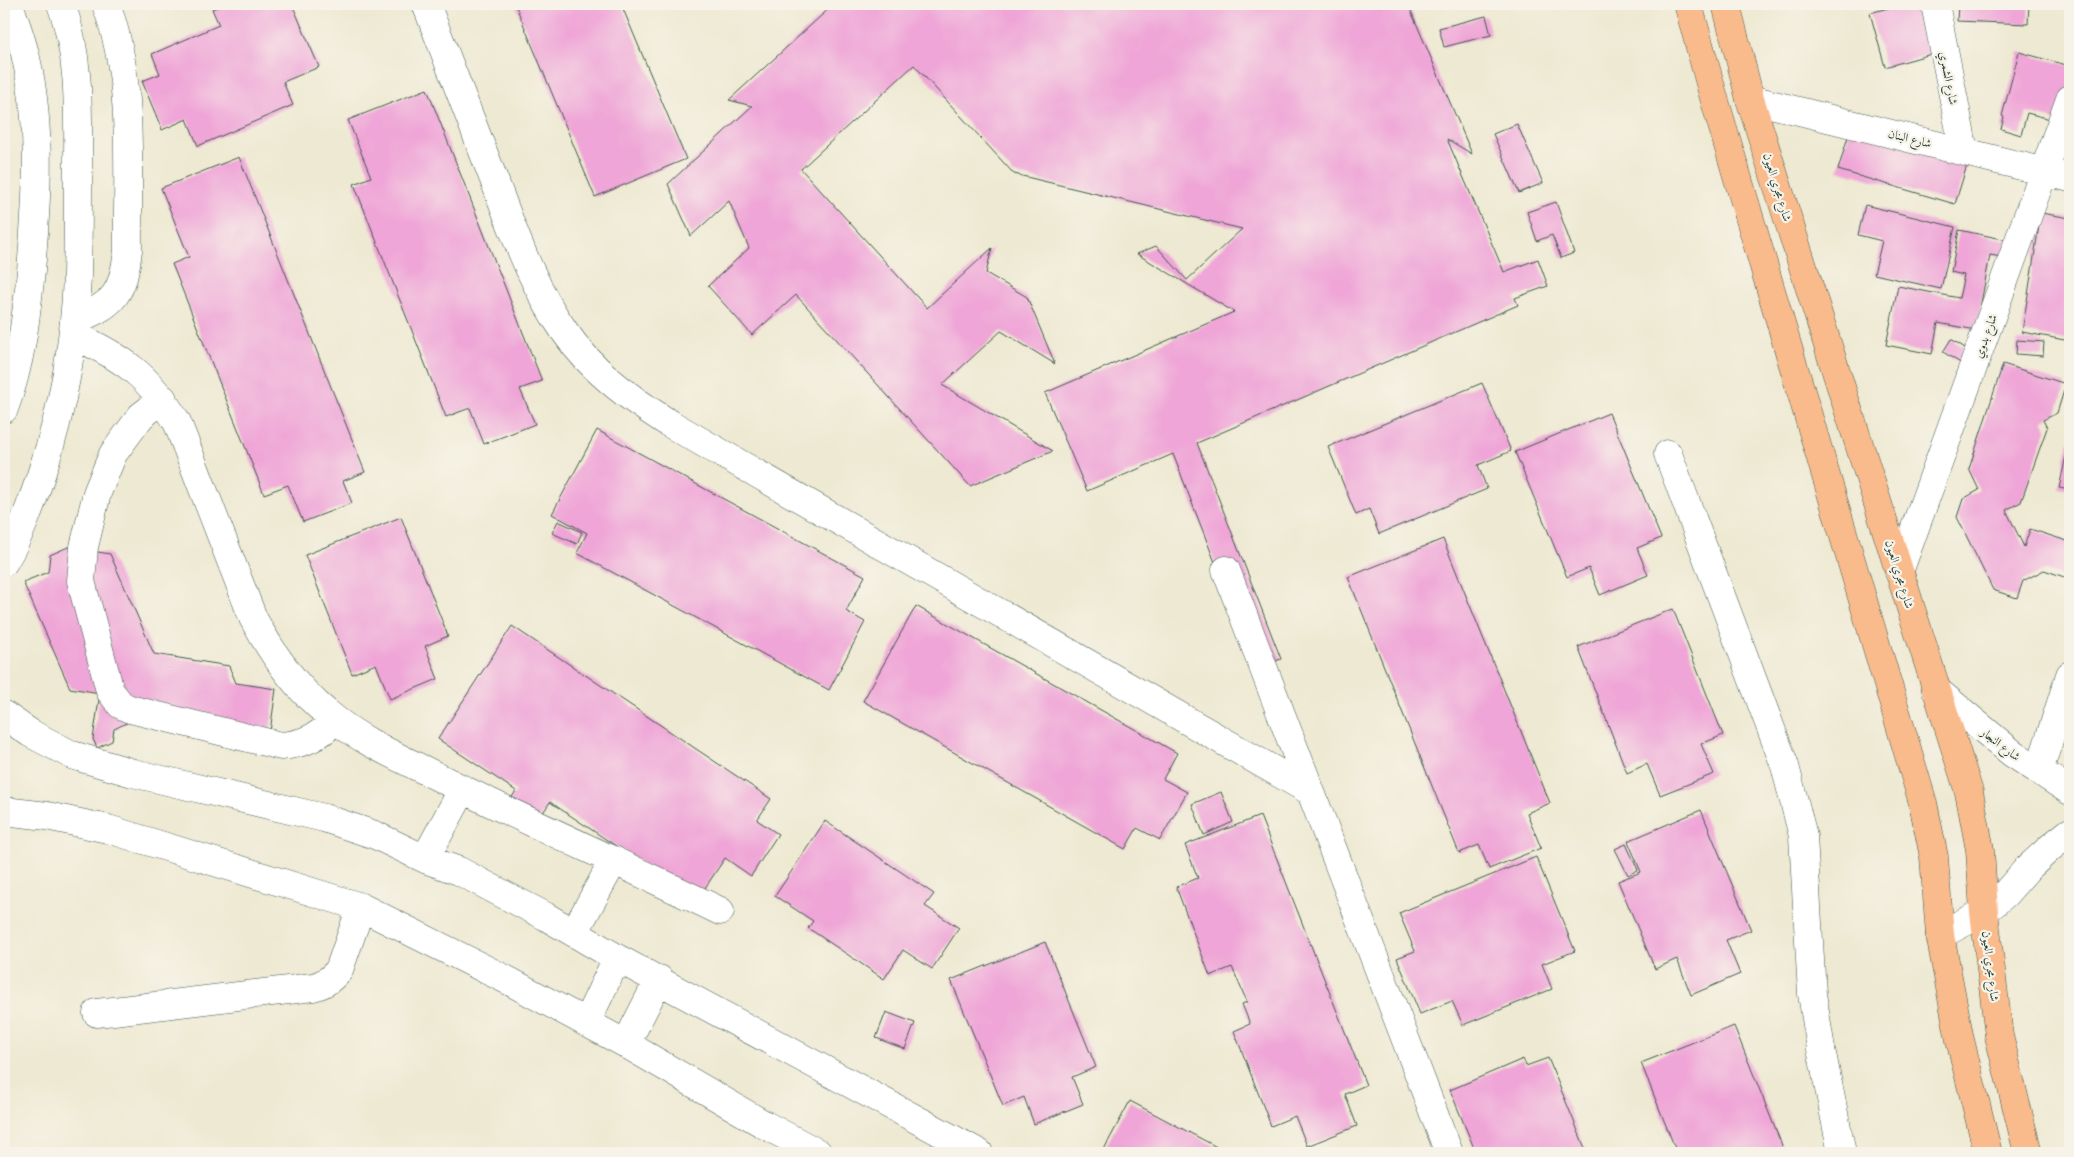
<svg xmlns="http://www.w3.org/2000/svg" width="2074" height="1157" font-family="'Libre Caslon Text',Amiri,serif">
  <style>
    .building { fill: #efa5d7 }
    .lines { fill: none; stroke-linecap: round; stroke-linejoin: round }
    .minor-casing { stroke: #3e574c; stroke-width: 29 }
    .major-casing { stroke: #3e574c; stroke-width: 29 }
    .minor { stroke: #fff; stroke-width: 28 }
    .major { stroke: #fabb8c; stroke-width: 28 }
    .labels { text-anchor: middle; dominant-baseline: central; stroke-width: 4.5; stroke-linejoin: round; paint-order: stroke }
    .street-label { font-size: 12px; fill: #1f3d34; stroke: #f7f3e8 }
  </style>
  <rect width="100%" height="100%" fill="#f7f3e8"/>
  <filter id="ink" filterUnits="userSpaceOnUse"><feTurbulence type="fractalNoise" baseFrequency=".02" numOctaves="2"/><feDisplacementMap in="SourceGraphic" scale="10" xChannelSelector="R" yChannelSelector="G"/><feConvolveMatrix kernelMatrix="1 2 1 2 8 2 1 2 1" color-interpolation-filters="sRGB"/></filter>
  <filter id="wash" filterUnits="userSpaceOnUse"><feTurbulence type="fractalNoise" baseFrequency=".0096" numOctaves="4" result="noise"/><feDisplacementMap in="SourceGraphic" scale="20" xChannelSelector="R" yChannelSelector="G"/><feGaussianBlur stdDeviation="1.12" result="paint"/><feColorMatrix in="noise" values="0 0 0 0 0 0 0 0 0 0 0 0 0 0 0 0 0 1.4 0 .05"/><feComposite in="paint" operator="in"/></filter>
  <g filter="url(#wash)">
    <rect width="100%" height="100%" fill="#eee9d2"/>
    <g id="blocks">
      <path class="building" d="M224,4H292L319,67L283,82L293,105L198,146L187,119L162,130L142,81L160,74L152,54L219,25L212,9Z
        M515,4H621L686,159L595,197Z
        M834,4H1408L1472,154L1447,139L1504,272L1538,259L1548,286L1515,298L1518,305L1197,443L1281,659L1256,668L1173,454L1087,491L1045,393L1234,312L1137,254L1156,246L1187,280L1242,229L1014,174L914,65L801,169L927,308L992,248L986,273L1027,297L1055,364L1001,331L942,385L1053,451L970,486L796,295L752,335L708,286L749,248L729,201L691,236L668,184L752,106L729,100Z
        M1902,4H1928L1942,51L1885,67L1870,13Z
        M1958,4H2029L2028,24L1957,21Z
        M1486,16L1491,35L1444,47L1439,28Z
        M2019,52L2070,66V124L2027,113L2021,135L2001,129L2004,117L2002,116Z
        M427,89L542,381L520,389L535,424L484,444L470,408L446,417L354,184L371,177L348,120Z
        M1853,120L1968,162L1955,204L1838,170Z
        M1517,124L1543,183L1519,193L1493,134Z
        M239,157L365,472L343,481L352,503L303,522L288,485L264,494L172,264L189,257L161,188Z
        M1556,202L1574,253L1561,258L1552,235L1537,241L1527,212Z
        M1865,205L1955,227L1941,289L1874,274L1882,241L1858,235Z
        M2041,213L2070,218V341L2022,332Z
        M1959,230L2022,243L2019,260L1990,255L1976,330L1938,323L1932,354L1886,345L1898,286L1959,298L1964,275L1951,272Z
        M1951,339L1970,351L1962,364L1943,352Z
        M2017,340L2044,342L2043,356L2016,354Z
        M2003,364L2066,384L2057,413L2043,420L2047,428L2021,502L2006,510L2024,547L2030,529L2070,542V579L2044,570L2023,581L2017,598L1993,590L1957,517L1963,499L1979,490L1969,469Z
        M1482,383L1511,451L1478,465L1487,489L1379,534L1369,509L1356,515L1328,447Z
        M1609,413L1661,538L1637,548L1648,575L1600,595L1589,568L1567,577L1515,452Z
        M597,430L865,576L846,611L865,622L829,690L577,553L587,533L552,514Z
        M2069,442H2070V490L2059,488Z
        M401,517L448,636L425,646L438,679L390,699L376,664L352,674L305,555Z
        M558,521L582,532L577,544L552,533Z
        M1443,539L1550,803L1527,813L1541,848L1489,869L1479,845L1459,853L1348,577Z
        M68,547L110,554L154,654L229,666L236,683L276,689L269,739L137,718L114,729L112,741L97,748L93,739L100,693L70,688L23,582L48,572L50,555Z
        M916,606L1177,753L1163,779L1187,792L1160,840L1137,828L1125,849L863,701Z
        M1673,609L1723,735L1701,744L1714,774L1660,795L1647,764L1627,773L1578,647Z
        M512,626L771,799L757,820L778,834L751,876L725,858L697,900L550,802L528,836L499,817L516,791L438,739Z
        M1221,792L1233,822L1204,835L1192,804Z
        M1701,810L1751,930L1726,940L1740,974L1691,995L1677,959L1655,969L1618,881L1641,872L1628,841Z
        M1260,816L1366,1085L1345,1094L1357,1126L1307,1146L1295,1116L1271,1126L1234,1031L1250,1024L1242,1004L1247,1002L1232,967L1210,976L1176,887L1198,878L1185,845Z
        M825,821L934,894L925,906L959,928L932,969L903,950L884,979L808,928L813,921L775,896Z
        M1626,844L1638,870L1628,875L1615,849Z
        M1536,857L1575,951L1542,964L1552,989L1463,1025L1452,1001L1420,1014L1397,958L1415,951L1399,913Z
        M1045,942L1096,1067L1072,1077L1083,1104L1034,1124L1024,1097L1003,1106L951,980Z
        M886,1012L915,1023L905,1049L876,1038Z
        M1734,1026L1785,1153H1677L1641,1063Z
        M1548,1058L1587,1153H1476L1450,1090L1523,1059L1526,1066Z
        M1130,1101L1228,1153H1102Z"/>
    </g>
  </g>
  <g filter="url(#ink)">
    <use href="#blocks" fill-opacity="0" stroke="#3e574c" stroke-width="1"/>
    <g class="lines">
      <defs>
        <path id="minor" d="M426,4C449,64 472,124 496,185C515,235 533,287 565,332C591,370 628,397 667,422L1310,791
          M1935,4L1964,151
          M1750,99L2070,178
          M74,320C115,305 123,293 128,250C127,168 135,82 106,4
          M73,334C124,360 146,372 177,422L253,618C272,654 295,687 327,713C361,742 403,759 442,779C534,825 628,866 720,911
          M163,399L141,416L113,454L97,493L84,547L81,581L110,691L121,705L130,709L281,746C304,744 319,737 335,720
          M4,409C21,364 26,318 31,271C37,201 42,127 26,58C22,40 15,22 9,4
          M1668,454L1785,766L1803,836L1812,994L1821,1049L1842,1153
          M4,562C21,534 32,503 42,472C63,408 75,341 77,275C78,241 78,207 78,172C78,117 81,57 61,4
          M1226,570L1449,1153
          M1899,572L2070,99
          M1936,690L2012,753L2070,791
          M4,715L30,733L72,755L133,773L324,818L375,835L425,859L459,871L545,916L617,958L979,1153
          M2039,771L2070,675
          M4,811L47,816L108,829L361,907L511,982L626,1044L765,1125L818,1153
          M425,859L463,789
          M574,933L614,860
          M1940,935L1984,912L2005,894L2027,869L2051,847L2070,832
          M97,1013L313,987C325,984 331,979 339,970L361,907
          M586,1023L617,958
          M626,1044L659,979"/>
        <path id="major" d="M1688,4L1714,98L1923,803L1934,857L1940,935L1960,1040L1988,1153
          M1726,4L1750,99L1969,792L1980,850L1984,912L1999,1036L2028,1153"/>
      </defs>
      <use href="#minor" class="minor-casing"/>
      <use href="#major" class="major-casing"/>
      <use href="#minor" class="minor"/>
      <use href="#major" class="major"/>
    </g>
  </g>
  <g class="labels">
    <g class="street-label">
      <text transform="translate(1949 78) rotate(79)">شارع الشمري</text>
      <text transform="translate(1910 138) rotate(14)">شارع البنان</text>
      <text transform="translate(1778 187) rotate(73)">شارع مجري العيون</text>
      <text transform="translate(1985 336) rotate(-70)">شارع بدوي</text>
      <text transform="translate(1900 574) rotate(73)">شارع مجري العيون</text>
      <text transform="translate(2001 744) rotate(37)">شارع النجار</text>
      <text transform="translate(1991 966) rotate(83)">شارع مجري العيون</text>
    </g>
  </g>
  <rect width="2074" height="1157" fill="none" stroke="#f7f3e8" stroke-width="20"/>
</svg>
